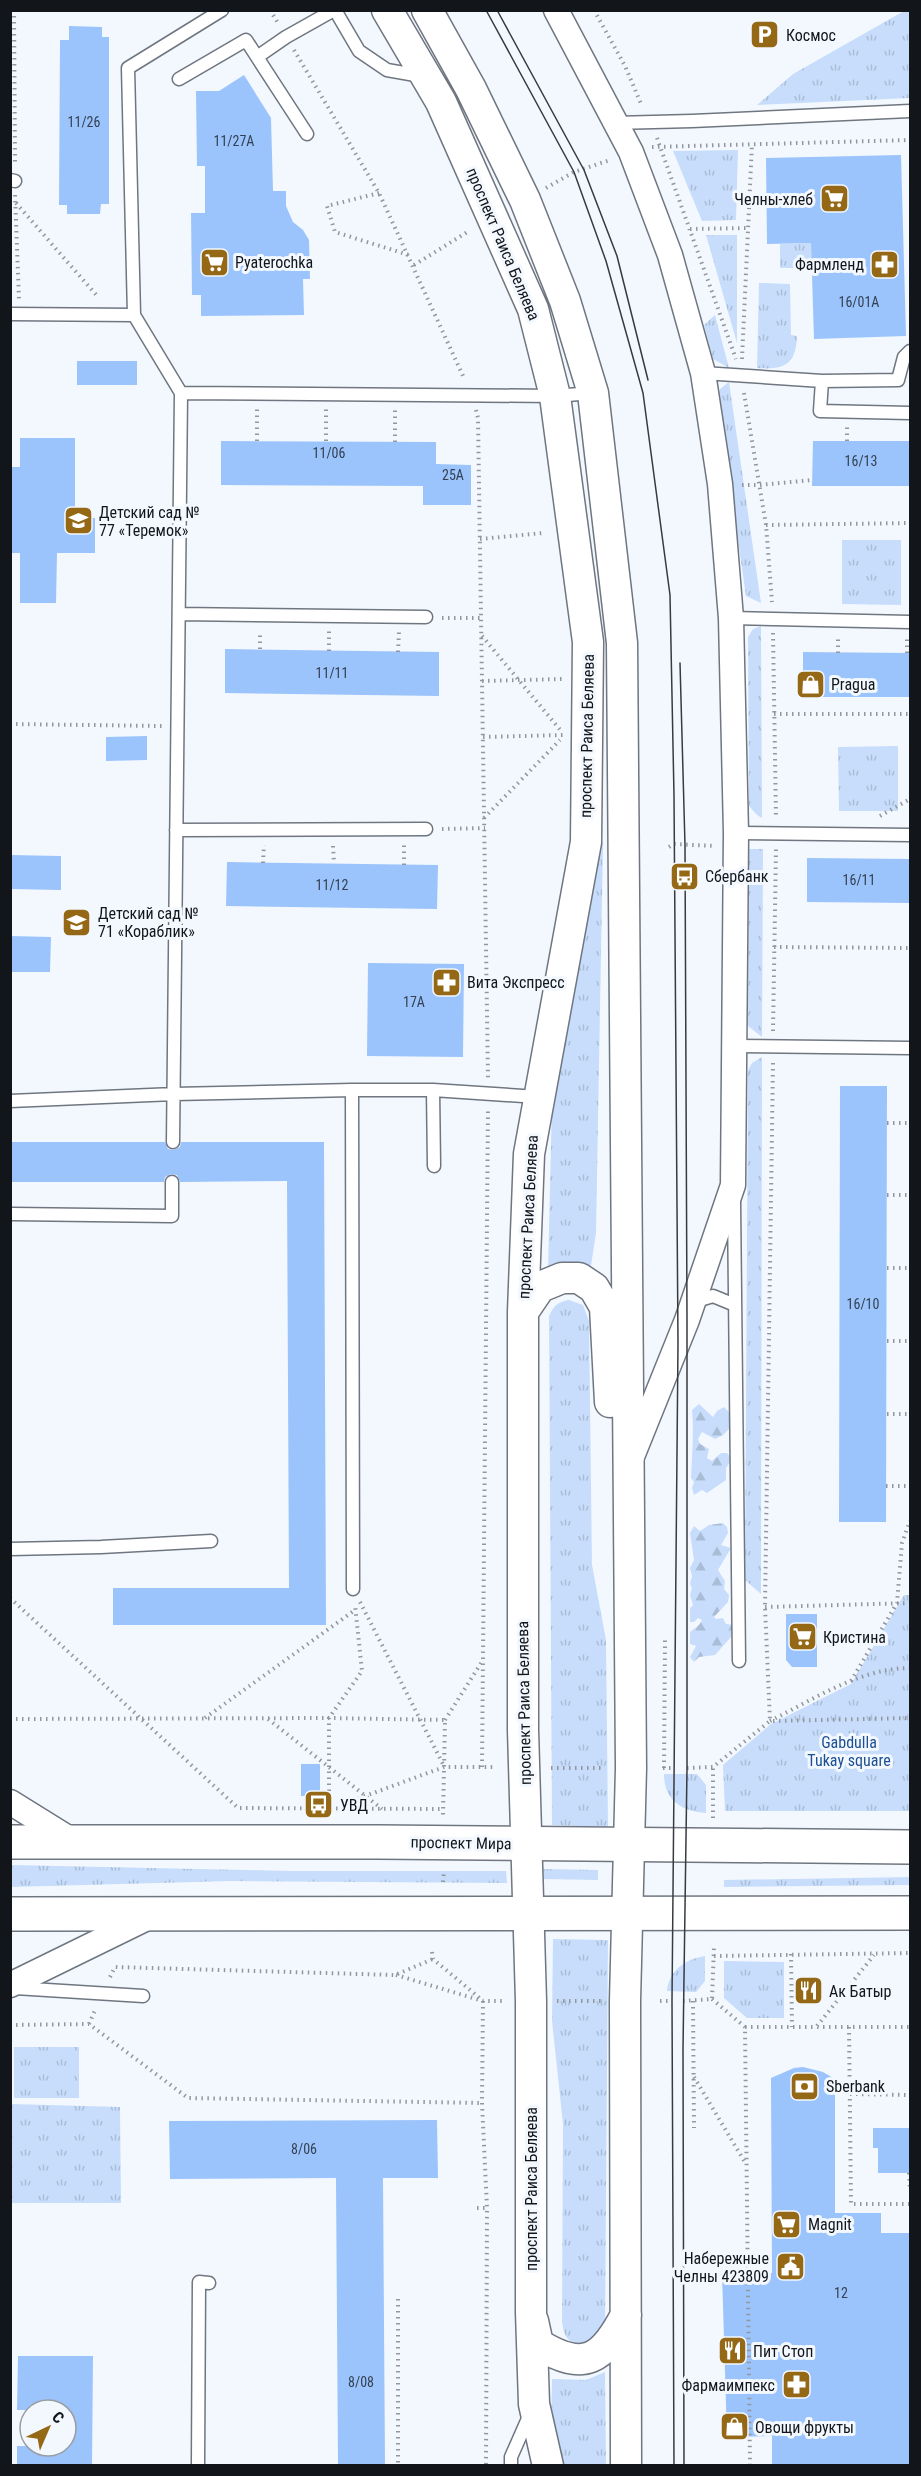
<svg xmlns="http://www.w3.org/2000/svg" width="921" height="2476" font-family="'Roboto Condensed',sans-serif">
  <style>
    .grass { fill: url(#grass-tufts) }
    .forest { fill: url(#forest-firs) }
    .building { fill: #9bc4fc }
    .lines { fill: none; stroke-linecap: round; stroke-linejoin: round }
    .service-casing { stroke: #6f7680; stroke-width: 15 }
    .minor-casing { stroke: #6f7680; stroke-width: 27 }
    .tertiary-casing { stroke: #6f7680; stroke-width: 33 }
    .primary-casing { stroke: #6f7680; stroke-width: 36 }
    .path { stroke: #93979d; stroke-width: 4; stroke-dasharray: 1.5 4.5; stroke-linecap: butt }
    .service { stroke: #fff; stroke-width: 12 }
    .minor { stroke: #fff; stroke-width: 24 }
    .tertiary { stroke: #fff; stroke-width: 30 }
    .primary { stroke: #fff; stroke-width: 33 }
    .tram { stroke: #373a3f; stroke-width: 1.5 }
    .labels { text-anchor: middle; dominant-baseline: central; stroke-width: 6; stroke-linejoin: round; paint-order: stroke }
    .number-label { font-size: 14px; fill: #344152 }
    .poi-label { font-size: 16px; fill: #121519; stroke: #f3f8ff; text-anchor: start }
    .street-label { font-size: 16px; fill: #121519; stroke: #f3f8ff }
    .park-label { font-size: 16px; fill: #1c5092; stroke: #f3f8ff }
  </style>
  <defs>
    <pattern id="grass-tufts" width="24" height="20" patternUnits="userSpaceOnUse" patternTransform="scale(1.5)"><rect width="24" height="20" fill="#c7ddfb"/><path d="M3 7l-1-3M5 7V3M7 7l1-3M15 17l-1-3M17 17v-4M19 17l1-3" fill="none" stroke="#aabdd7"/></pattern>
    <pattern id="forest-firs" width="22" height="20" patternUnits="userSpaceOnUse" patternTransform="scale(1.5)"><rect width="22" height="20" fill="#c7ddfb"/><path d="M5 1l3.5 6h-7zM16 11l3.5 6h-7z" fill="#aabdd7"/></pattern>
  </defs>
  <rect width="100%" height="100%" fill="#f3f8ff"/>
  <path class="grass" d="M904,11H910V98L757,105L793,74Z
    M738,150L736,220L702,221L673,151Z
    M706,235H737V343Z
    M811,243L812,268H780V244Z
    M759,283L790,284L791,335L797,336C796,365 784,370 757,368Z
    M715,315L729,368L713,359L704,325Z
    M729,382L761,603L746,596L718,400L720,389Z
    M842,540H901V605L842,604Z
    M761,626L762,818L756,814L749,806L748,637L753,629Z
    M898,746V811H839L838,747Z
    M597,842L603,843L596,1233L590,1272H548L552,1102Z
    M749,849H763L762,1037L748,1026Z
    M762,1057L761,1594L745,1580L748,1070L752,1063Z
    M569,1300L583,1305L589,1321L592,1565L606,1640L608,1827L552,1825L549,1316C554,1306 557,1302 569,1300Z
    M904,1595H910V1811H725L723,1765L771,1724L851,1684Z
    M664,1774H697L706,1785V1813C681,1811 664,1800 664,1774Z
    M11,1865L294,1871H506L507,1883L231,1881L11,1887Z
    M543,1869L598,1870V1880L543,1879Z
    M910,1877V1885L724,1887V1880Z
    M553,1939L608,1940L605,2329L592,2345C572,2345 565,2343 562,2322L563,2124L552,2021Z
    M705,1956V1981L696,1992L667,1991C669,1970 686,1959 705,1956Z
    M724,1961L784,1962V2018H747L724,1998Z
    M14,2047H79V2098H14Z
    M11,2104L120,2107L121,2203H11Z
    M605,2372L606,2465H562L551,2424L552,2379L586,2380Z"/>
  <path class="forest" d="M699,1404L713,1417L717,1411L724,1407L730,1413L731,1427L723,1435L715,1439L702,1432L698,1439L700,1444L709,1449L707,1458L712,1461L721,1453H727L732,1459L726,1468V1480L707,1493L702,1490L694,1495L692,1488L694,1482L691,1478C692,1456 694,1433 692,1410Z
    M723,1523L727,1527L728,1533L721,1545L731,1548L718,1570L725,1581L724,1589L729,1595L728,1602L714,1617L716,1619L723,1618L726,1624L735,1625L731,1637L715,1655L699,1657L694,1662L690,1657L696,1646L690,1644V1632L699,1625L702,1620L698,1618L694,1622H690V1608L693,1605L690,1595L692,1588L690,1584L692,1576L690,1568L694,1560L690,1533L694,1526L700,1531L709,1525Z"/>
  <path class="building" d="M69,26L102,27V37H109V204H101L100,214H67V205H59L60,40H69Z
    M244,75L271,118L273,191H286V206L293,222L303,230L309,240L310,279H303L304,315L201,316V295H192L191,213H205V166H197L196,91H219Z
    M901,155L906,336L814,339L811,243L767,244L766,158Z
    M77,361H137V385H77Z
    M20,438H75V518H95V553H57L56,603H20V553H10V467H20Z
    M221,441L436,442V464L471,465V505H423V486L221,485Z
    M813,441H910V486H812Z
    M225,649L439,652V696L225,693Z
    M803,652L910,653V697H803Z
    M147,736V760L106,761V737Z
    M10,855L61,856V890L10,889Z
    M807,858L910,859V903L807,902Z
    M227,862L438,865L437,909L226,906Z
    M10,936L51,937L50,972H10Z
    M368,963L464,964L463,1057L367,1056Z
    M840,1086H887L886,1522H839Z
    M10,1142H165L168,1149L173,1150L180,1147L181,1142H324L326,1625H113V1588H289L287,1181L180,1182L177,1175L171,1174L165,1177L164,1182H10Z
    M786,1614H817V1667H792L786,1660Z
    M301,1764H320V1796H301Z
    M803,2067L823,2072L835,2079V2213H881V2233H910V2466H772V2436L727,2437L722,2273H772L771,2078L794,2068Z
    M437,2120L438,2178H383L385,2466H338L336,2178L170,2179L169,2121Z
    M873,2128H910V2173H878V2148H873Z
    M18,2356H93L92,2466H17V2446H66V2410H17Z"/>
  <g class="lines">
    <defs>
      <path id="service" d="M335,10L359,51L387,70L421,76
        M179,79L246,40L257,57
        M614,123L692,121L910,111
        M307,134L257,57L286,37L334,10
        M10,180L15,181
        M10,314L134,315L181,393
        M134,315L128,68L222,10
        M703,373L822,381L820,411L910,413
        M822,381L898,380L904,357L910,351
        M179,614L426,617
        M731,618L910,622
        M176,830L426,829
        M736,833L910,835
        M734,1046L910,1048
        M352,1090L353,1589
        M433,1090L434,1166
        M10,1101L174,1094L352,1090H433L538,1097
        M173,1142L181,393L555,396L592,393
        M734,1203L739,1661
        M12,1214L172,1216V1182
        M693,1302L713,1296L735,1305
        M10,1549L101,1547L211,1541
        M15,1988L143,1996
        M198,2466L199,2282L209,2283
        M511,2466V2457L530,2414"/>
      <path id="minor" d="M556,10L631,152L670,255L703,373L720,484L731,618L736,833L733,1185L687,1320L631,1459
        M10,1802L76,1843
        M10,1985L151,1916"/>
      <path id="tertiary" d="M387,10L441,102L533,309L555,396L588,642L586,842L529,1154L523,1312V1730L531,2001V2312L534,2404L548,2466
        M427,10L471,89L525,200L565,301L593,393L622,643L631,1768L625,2001L626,2466
        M523,1312L540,1287L562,1278H579L594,1288L605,1307L610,1402
        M533,2321L538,2344C585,2373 603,2359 626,2315"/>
      <path id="primary" d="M10,1842H378L910,1847
        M10,1914L910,1913"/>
    </defs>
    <use href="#service" class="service-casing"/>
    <use href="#minor" class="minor-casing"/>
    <use href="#tertiary" class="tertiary-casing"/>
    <use href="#primary" class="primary-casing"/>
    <path class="path" d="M14,10L15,164
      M270,10L278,23
      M594,10L625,66L642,106
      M294,50L379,193L464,378
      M657,138L736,359
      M652,147L910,140
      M546,188L574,172L610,160
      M379,193L327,206L335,232L409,255
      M15,195L19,299
      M16,203L98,297
      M690,229L748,228
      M414,265L469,231
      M742,359L752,144
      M744,393L766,525L772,602
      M476,410L478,418L488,1078
      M257,441V409
      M326,441V409
      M847,441V427
      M395,442V410
      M742,485H759L812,480
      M766,525L910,523
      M480,539L543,533
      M442,618H482
      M773,633L776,818
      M482,636L562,732
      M260,649V632
      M329,651V630
      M398,652L399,631
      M838,653V635
      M907,653V638
      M482,681L563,679
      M774,714H910
      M10,724L163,726
      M483,737L563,735
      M880,816L910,799
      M484,818L560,740
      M442,829L485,828
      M333,846L334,863
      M669,847L674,844L715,846
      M263,863L264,845
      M404,865V844
      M774,947L910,948
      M773,1031L776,849
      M887,1123H910
      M887,1195H910
      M887,1268H910
      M887,1341H910
      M887,1414H910
      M886,1486H910
      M10,1598L238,1808L442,1809
      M360,1602L444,1766
      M765,1607L910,1603
      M851,1681L897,1603L902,1543L910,1521
      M205,1718L355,1610
      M10,1719L329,1718L445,1720L443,1816
      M268,1719L382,1809
      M445,1720L483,1660
      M770,1721C814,1699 861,1668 910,1668
      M773,1721L910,1718
      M482,1767L488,1109
      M551,1768H605
      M663,1768H675
      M664,1768L665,1639
      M687,1768L713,1767L770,1721L765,1607L773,1062
      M329,1809V1718L362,1671L355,1605
      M348,1810L349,1802L444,1767H494
      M713,1818V1767
      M443,1882L444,1871
      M432,1952L433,1959L482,2000
      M791,1954L792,2027
      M714,1956L910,1953
      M396,1975L483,2001H502
      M110,1977L115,1967L395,1975L433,1959
      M712,1999L745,2027L750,2466
      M483,2001L482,2103L487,2208L486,2466
      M557,2001H601
      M660,2001H672
      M683,2001L712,1999L714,1947
      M693,2001L694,2128
      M89,2024L96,2008
      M10,2025L89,2024L188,2098L482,2103
      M817,2026L874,1955
      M745,2027H910
      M849,2027L851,2204H910
      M694,2077L746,2164
      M850,2094L910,2095
      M909,2173L910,2191
      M477,2208H487
      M398,2299V2466"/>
    <use href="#service" class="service"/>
    <use href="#minor" class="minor"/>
    <use href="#tertiary" class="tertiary"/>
    <use href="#primary" class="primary"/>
    <path class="tram" d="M486,10L574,172L606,261L643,393L670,595L674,796L678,1343L672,2001L674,2466
      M497,10L584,170L617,256L648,380
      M680,663L685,845L687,1320V1768L683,2049L684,2466"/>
  </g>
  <defs>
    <symbol id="parking-square" viewBox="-11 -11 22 22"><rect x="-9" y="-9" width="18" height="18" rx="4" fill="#956816" stroke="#f3f8ff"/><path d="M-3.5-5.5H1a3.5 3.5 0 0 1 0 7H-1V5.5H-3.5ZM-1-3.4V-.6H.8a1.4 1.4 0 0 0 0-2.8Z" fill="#fff"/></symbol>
    <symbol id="supermarket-square" viewBox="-11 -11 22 22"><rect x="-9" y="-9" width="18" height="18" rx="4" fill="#956816" stroke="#f3f8ff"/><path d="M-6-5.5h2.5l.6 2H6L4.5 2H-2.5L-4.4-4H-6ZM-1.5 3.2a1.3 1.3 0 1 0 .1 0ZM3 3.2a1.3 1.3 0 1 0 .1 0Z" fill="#fff"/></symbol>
    <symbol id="pharmacy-square" viewBox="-11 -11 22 22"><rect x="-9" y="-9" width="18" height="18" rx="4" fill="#956816" stroke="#f3f8ff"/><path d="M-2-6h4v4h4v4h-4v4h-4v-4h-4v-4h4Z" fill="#fff"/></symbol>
    <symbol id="school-square" viewBox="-11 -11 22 22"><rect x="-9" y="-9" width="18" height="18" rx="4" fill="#956816" stroke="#f3f8ff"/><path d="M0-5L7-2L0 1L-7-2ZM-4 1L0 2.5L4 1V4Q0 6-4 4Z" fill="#fff"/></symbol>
    <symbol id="shop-square" viewBox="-11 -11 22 22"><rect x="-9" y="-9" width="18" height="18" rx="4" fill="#956816" stroke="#f3f8ff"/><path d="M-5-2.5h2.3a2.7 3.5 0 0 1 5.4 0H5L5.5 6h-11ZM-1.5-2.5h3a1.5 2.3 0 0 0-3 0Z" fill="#fff"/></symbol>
    <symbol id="bus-square" viewBox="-11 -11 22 22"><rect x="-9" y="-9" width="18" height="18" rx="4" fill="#956816" stroke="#f3f8ff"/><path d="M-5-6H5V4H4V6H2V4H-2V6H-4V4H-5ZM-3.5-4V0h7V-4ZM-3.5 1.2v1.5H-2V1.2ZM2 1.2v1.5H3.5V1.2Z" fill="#fff"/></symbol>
    <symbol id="restaurant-square" viewBox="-11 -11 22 22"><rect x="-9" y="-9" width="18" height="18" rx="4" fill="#956816" stroke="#f3f8ff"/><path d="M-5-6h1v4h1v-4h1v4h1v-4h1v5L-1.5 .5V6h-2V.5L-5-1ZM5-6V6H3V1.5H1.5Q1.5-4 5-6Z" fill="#fff"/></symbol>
    <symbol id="bank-square" viewBox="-11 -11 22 22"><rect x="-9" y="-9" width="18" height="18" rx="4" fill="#956816" stroke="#f3f8ff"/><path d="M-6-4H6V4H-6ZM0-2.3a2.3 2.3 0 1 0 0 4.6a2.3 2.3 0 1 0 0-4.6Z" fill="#fff"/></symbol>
    <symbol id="civic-square" viewBox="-11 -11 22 22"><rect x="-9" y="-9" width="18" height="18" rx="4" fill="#956816" stroke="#f3f8ff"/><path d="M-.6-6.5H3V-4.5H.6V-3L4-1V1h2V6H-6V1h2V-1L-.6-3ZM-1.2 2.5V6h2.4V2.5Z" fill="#fff"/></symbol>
  </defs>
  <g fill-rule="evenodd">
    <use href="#parking-square" x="748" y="18" width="33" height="33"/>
    <use href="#supermarket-square" x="818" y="182" width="33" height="33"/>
    <use href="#supermarket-square" x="198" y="246" width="33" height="33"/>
    <use href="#pharmacy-square" x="868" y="248" width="33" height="33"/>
    <use href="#school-square" x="62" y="504" width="33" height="33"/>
    <use href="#shop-square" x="794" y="668" width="33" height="33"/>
    <use href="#bus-square" x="668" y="860" width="33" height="33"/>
    <use href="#school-square" x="60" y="906" width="33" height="33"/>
    <use href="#pharmacy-square" x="430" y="966" width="33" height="33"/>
    <use href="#supermarket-square" x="786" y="1620" width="33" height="33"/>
    <use href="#bus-square" x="302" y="1788" width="33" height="33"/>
    <use href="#restaurant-square" x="792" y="1974" width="33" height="33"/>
    <use href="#bank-square" x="788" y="2070" width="33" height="33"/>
    <use href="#supermarket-square" x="770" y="2208" width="33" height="33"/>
    <use href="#civic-square" x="774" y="2250" width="33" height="33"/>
    <use href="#restaurant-square" x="716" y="2334" width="33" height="33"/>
    <use href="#pharmacy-square" x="780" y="2368" width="33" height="33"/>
    <use href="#shop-square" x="718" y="2410" width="33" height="33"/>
  </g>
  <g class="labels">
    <g class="number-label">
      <text x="84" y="122">11/26</text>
      <text x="234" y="141">11/27А</text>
      <text x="859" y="302">16/01А</text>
      <text x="329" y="453">11/06</text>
      <text x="861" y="461">16/13</text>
      <text x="453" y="475">25А</text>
      <text x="332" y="673">11/11</text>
      <text x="859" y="880">16/11</text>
      <text x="332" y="885">11/12</text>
      <text x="414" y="1002">17А</text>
      <text x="863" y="1304">16/10</text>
      <text x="304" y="2149">8/06</text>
      <text x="841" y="2293">12</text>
      <text x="361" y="2382">8/08</text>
    </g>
    <g class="poi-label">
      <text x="786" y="35">Космос</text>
      <text x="813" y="199" text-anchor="end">Челны-хлеб</text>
      <text x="235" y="262">Pyaterochka</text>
      <text x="864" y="264" text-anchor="end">Фармленд</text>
      <text x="99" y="512">Детский сад №<tspan x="99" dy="18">77 «Теремок»</tspan></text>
      <text x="831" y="684">Pragua</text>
      <text x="705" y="876">Сбербанк</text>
      <text x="98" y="913">Детский сад №<tspan x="98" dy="18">71 «Кораблик»</tspan></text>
      <text x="467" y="982">Вита Экспресс</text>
      <text x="823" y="1637">Кристина</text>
      <text x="340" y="1805">УВД</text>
      <text x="829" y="1991">Ак Батыр</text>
      <text x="826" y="2086">Sberbank</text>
      <text x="808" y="2224">Magnit</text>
      <text x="769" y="2258" text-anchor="end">Набережные<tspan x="769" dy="18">Челны 423809</tspan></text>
      <text x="753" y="2351">Пит Стоп</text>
      <text x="775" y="2385" text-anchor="end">Фармаимпекс</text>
      <text x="755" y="2427">Овощи фрукты</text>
    </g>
    <g class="street-label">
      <text transform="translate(503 244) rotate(67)">проспект Раиса Беляева</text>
      <text transform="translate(587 736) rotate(-89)">проспект Раиса Беляева</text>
      <text transform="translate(528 1217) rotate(-87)">проспект Раиса Беляева</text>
      <text transform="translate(524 1703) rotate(-91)">проспект Раиса Беляева</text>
      <text transform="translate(461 1843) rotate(1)">проспект Мира</text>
      <text transform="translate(531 2189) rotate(-90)">проспект Раиса Беляева</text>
    </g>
    <g class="park-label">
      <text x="849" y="1742">Gabdulla<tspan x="849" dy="18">Tukay square</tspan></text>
    </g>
  </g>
  <rect width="921" height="2476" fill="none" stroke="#121519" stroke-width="24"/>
  <g transform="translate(48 2428) rotate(44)"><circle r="28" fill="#f3f8ff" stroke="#999da3" stroke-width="1.5"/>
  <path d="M0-4.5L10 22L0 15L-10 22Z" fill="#956816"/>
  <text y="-9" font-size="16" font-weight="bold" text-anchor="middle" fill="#121519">С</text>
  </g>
</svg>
